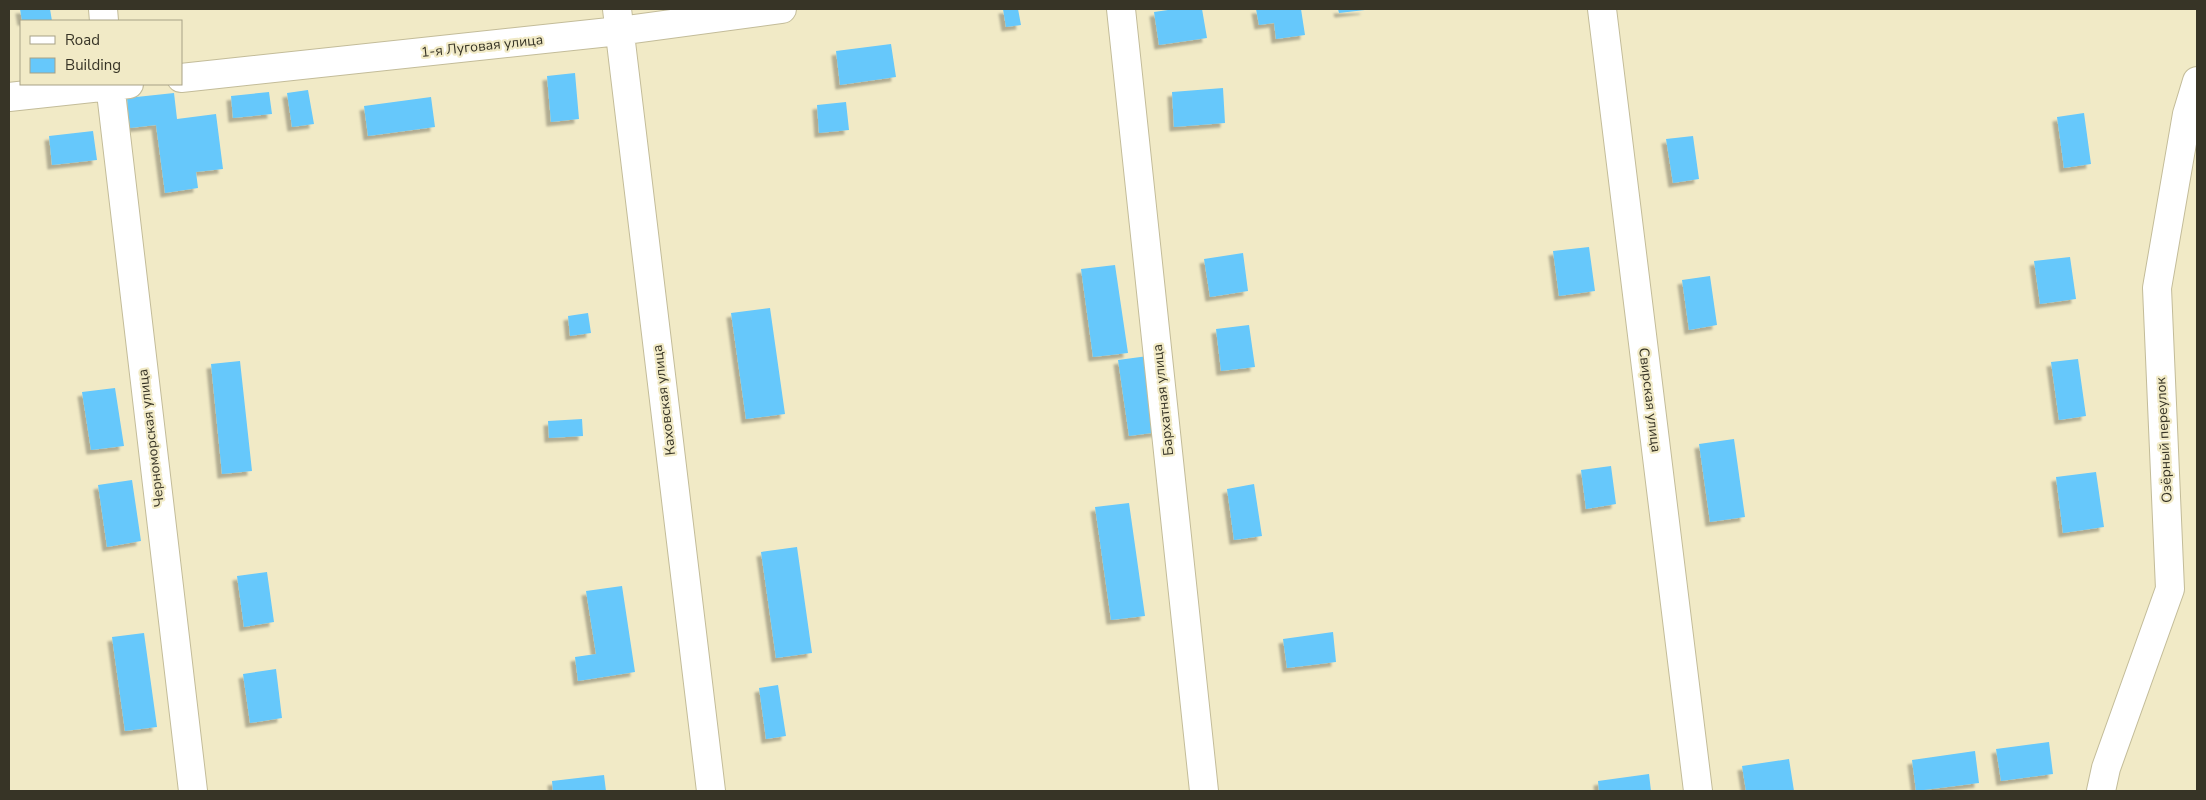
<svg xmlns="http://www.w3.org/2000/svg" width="2206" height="800" font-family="'Nunito Sans',sans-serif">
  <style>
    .building { fill: #66c8fb; filter: url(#shadow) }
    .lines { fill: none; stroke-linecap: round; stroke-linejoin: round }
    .street-casing { stroke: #c3bc99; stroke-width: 30 }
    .street { stroke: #fff; stroke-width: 28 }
    .labels { text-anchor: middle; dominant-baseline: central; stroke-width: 4.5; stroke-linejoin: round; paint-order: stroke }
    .street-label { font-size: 14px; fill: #373426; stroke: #f1eac6 }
  </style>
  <defs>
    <filter id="shadow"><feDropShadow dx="-4.5" dy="4.5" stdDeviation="1" flood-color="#0004"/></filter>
  </defs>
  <rect width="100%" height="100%" fill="#f1eac6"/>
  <path class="building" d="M20,9H50L52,21H22Z
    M1003,9H1018L1021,25L1006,27Z
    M1175,9H1202L1207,38L1159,45L1154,12Z
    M1256,9H1301L1305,35L1276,39L1274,23L1259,25Z
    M1338,9H1364L1365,10L1339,13Z
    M891,44L896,77L840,85L836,51Z
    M575,73L579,119L551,122L547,76Z
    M1223,88L1225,123L1174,127L1172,92Z
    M308,90L314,124L292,127L287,93Z
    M269,92L272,114L233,118L231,96Z
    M174,93L177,119L216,114L223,169L196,172L198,188L165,193L156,125L130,128L127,98Z
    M431,97L435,127L368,136L364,106Z
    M846,102L849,130L819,133L817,105Z
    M2084,113L2091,164L2064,168L2057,117Z
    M93,131L97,160L52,165L49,136Z
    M1693,136L1699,179L1673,183L1666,139Z
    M1589,247L1595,291L1559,296L1553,251Z
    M1243,253L1248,291L1210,297L1204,259Z
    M2070,257L2076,299L2040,304L2034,261Z
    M1115,265L1128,353L1093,357L1081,269Z
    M1710,276L1717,325L1689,330L1682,280Z
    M770,308L785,414L746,419L731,313Z
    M588,313L591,333L570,336L568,316Z
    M1249,325L1255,367L1221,371L1216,329Z
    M1148,356L1159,432L1129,436L1118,360Z
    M2078,359L2086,416L2059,420L2051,362Z
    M240,361L252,471L222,474L211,364Z
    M115,388L124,446L91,450L82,392Z
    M582,419L583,436L549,438L548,421Z
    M1734,439L1745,517L1710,522L1699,444Z
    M1611,466L1616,504L1586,509L1581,470Z
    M2096,472L2104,527L2063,533L2056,477Z
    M132,480L141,541L107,547L98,485Z
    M1254,484L1262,536L1234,540L1227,489Z
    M1129,503L1145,616L1111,620L1095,507Z
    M797,547L812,653L776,658L761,552Z
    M267,572L274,622L244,627L237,576Z
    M622,586L635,672L578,681L575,657L596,654L586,591Z
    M1333,632L1336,662L1287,668L1283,639Z
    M144,633L157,727L125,731L112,637Z
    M276,669L282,718L250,723L243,674Z
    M778,685L786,736L766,739L759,688Z
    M2049,742L2053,774L2001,781L1996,749Z
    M1975,751L1979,783L1916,791L1912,760Z
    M1789,759L1794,791H1746L1742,766Z
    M1649,774L1651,791H1599L1598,781Z
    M604,775L606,791H553L552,781Z"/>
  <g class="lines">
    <defs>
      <path id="street" d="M103,9L104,21
        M617,9L711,791
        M1121,9L1204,791
        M1602,9L1698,791
        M181,78L619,31L782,9
        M110,84L193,791
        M9,97L129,84
        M2101,791L2106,768L2170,589L2157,288L2187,114L2197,81"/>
    </defs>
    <use href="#street" class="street-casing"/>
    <use href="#street" class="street"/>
  </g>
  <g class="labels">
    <g class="street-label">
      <text transform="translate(482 46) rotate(-6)">1-я Луговая улица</text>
      <text transform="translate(664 400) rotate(-97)">Каховская улица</text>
      <text transform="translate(1163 400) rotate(-96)">Бархатная улица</text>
      <text transform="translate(1650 400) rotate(83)">Свирская улица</text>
      <text transform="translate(151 438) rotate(-97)">Черноморская улица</text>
      <text transform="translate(2164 440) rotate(-93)">Озёрный переулок</text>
    </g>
  </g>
  <rect width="2206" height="800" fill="none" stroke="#373426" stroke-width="20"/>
  <rect x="20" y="20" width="162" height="65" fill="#f1eac6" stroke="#a7a186"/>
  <rect x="30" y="36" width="25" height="8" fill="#ffffff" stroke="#a7a186"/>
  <text x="65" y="45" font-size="15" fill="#373426">Road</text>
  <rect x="30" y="58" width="25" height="15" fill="#66c8fb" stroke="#a7a186"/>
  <text x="65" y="70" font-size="15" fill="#373426">Building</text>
</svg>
